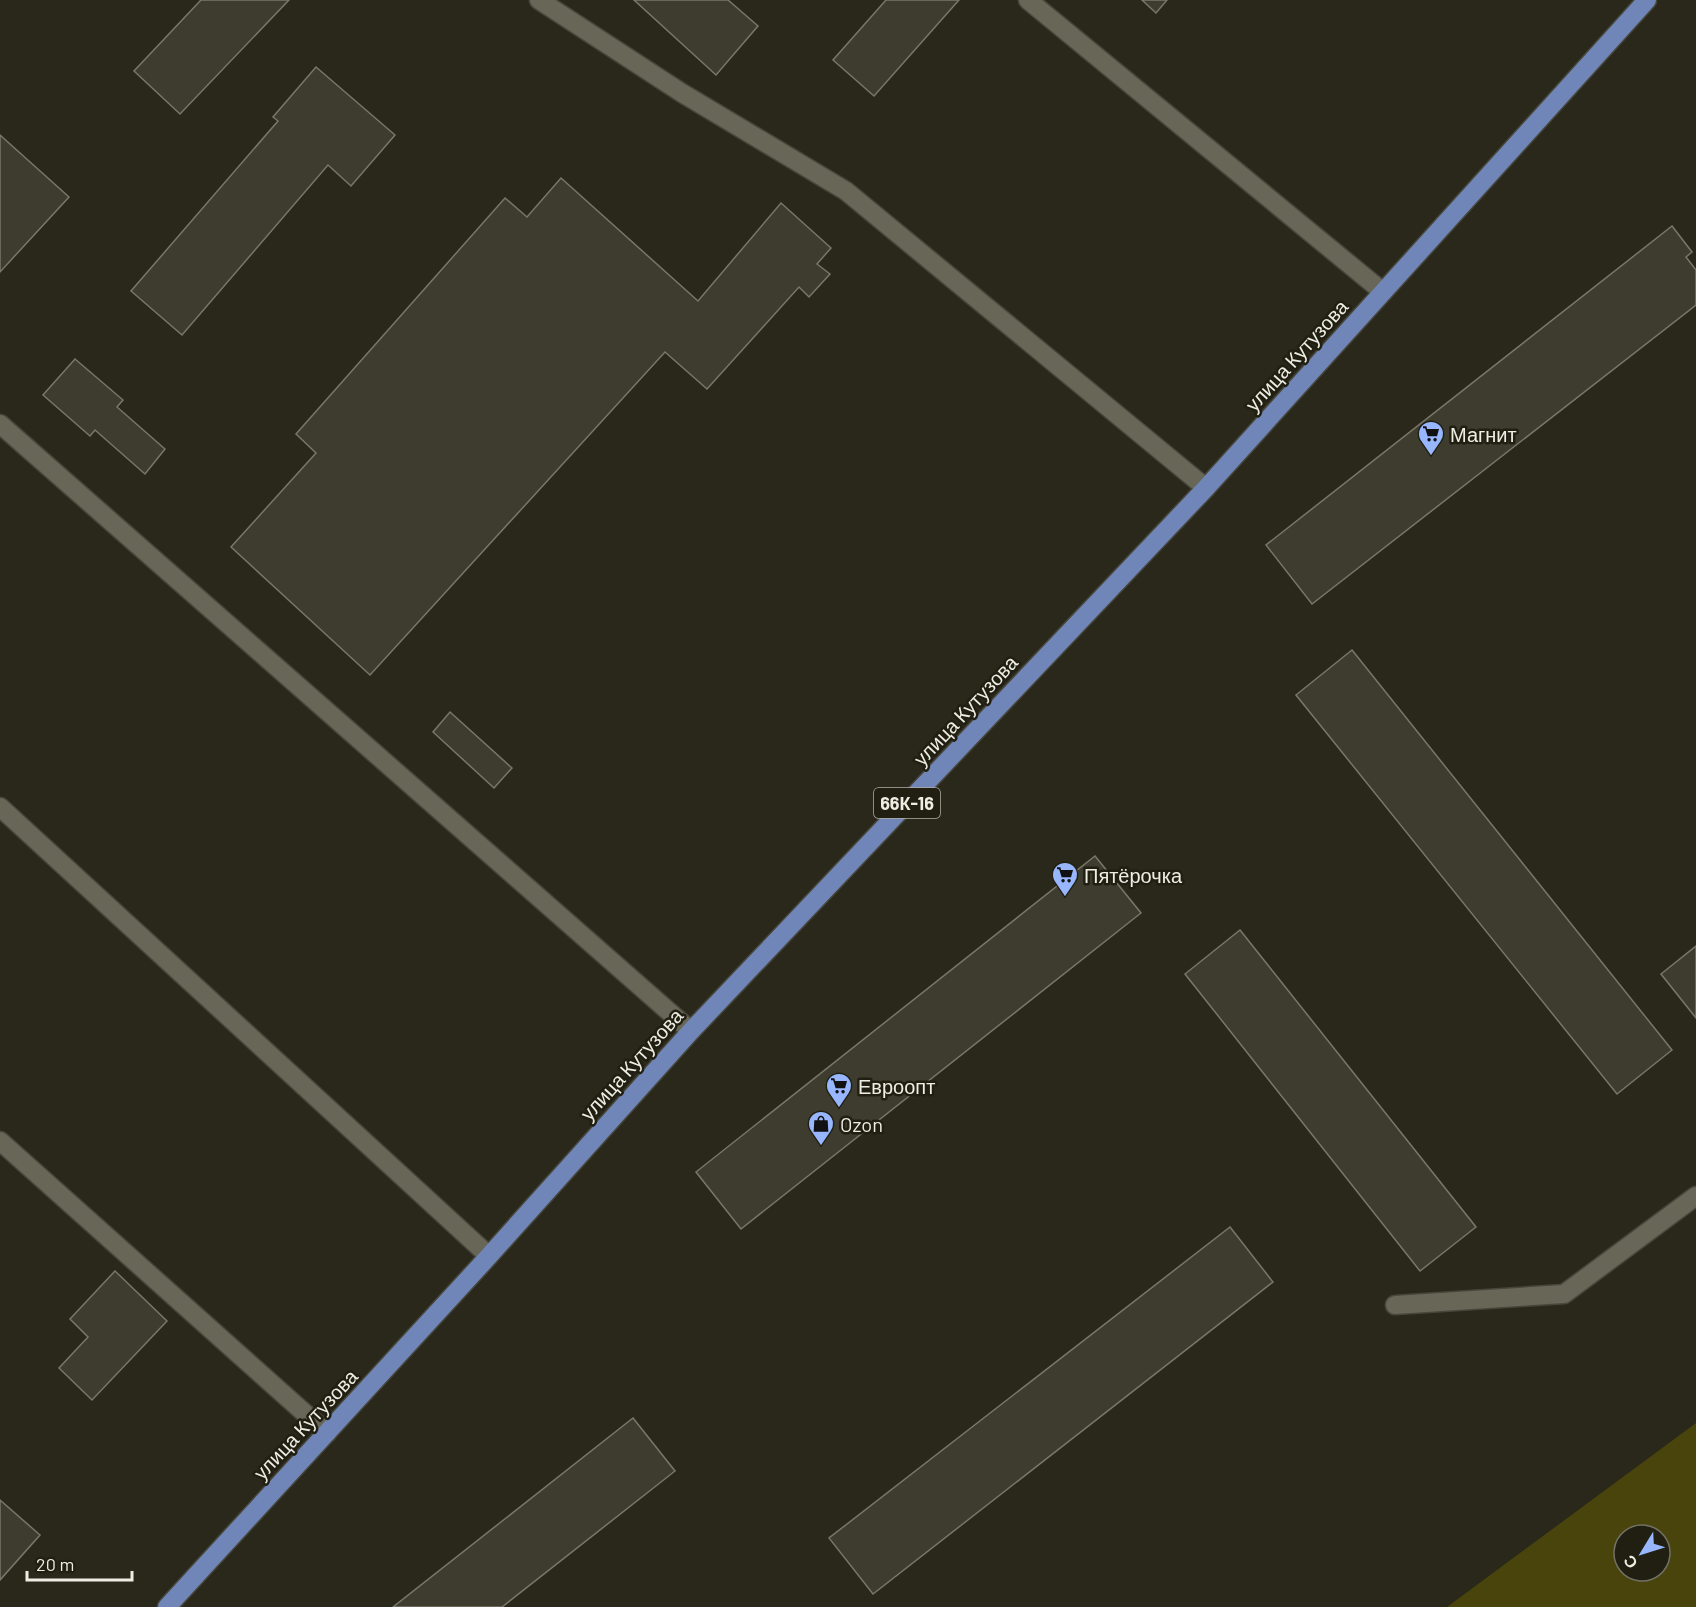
<svg xmlns="http://www.w3.org/2000/svg" width="1696" height="1607" font-family="Barlow,sans-serif">
  <style>
    .green { fill: #49440b; fill-rule: evenodd }
    .building { fill: #3d3c2e; stroke: #787768; stroke-width: 1.5 }
    .lines { fill: none; stroke-linecap: round; stroke-linejoin: round }
    .service-casing { stroke: #47463b; stroke-width: 21 }
    .primary-casing { stroke: #47463b; stroke-width: 21 }
    .service { stroke: #676657; stroke-width: 18 }
    .primary { stroke: #7086b8; stroke-width: 18 }
    .labels { text-anchor: middle; dominant-baseline: central; stroke-width: 5; stroke-linejoin: round; paint-order: stroke }
    .shield { fill: #201f12; stroke: #b0afa5; stroke-width: 1.5 }
    .shield-label { font-size: 18px; font-weight: bold; fill: #edede4 }
    .street-label { font-size: 20px; fill: #edede4; stroke: #201f12 }
    .poi-label { font-size: 20px; fill: #edede4; stroke: #201f12; text-anchor: start }
  </style>
  <rect width="100%" height="100%" fill="#29281b"/>
  <path class="green" d="M1696,1423V1607H1447ZM1624,1535H1660V1571H1624Z"/>
  <path class="building" d="M201,0H289L180,114L134,71Z
    M634,0H728L758,26L716,75Z
    M886,0H959L874,96L833,60Z
    M1142,0H1167L1156,13Z
    M316,67L395,135L351,186L328,165L182,335L131,291L278,121L273,117Z
    M0,135L69,197L0,272Z
    M561,178L698,301L781,203L831,248L817,264L830,274L809,297L799,287L707,389L665,352L370,675L231,547L316,453L296,434L505,198L527,217Z
    M1672,226L1692,252L1686,257L1696,270V305L1312,604L1266,545Z
    M75,359L123,400L117,407L165,449L145,474L95,430L90,436L43,395Z
    M1352,650L1672,1050L1617,1094L1296,695Z
    M450,712L512,768L494,788L433,732Z
    M1095,856L1141,913L741,1229L696,1172Z
    M1240,930L1476,1227L1420,1271L1185,974Z
    M1696,946V1018L1661,974Z
    M1230,1227L1273,1282L873,1594L829,1538Z
    M115,1271L167,1321L92,1400L59,1368L88,1337L70,1319Z
    M633,1418L675,1471L502,1607H393Z
    M0,1500L40,1535L0,1580Z"/>
  <g class="lines">
    <defs>
      <path id="service" d="M539,0L682,93L846,191L1206,488
        M1028,0L1383,292
        M0,424L691,1031
        M0,807L489,1256
        M0,1141L327,1433
        M1395,1305L1564,1294L1696,1196"/>
      <path id="primary" d="M167,1607L489,1256L691,1031L1206,488L1647,0"/>
    </defs>
    <use href="#service" class="service-casing"/>
    <use href="#primary" class="primary-casing"/>
    <use href="#service" class="service"/>
    <use href="#primary" class="primary"/>
  </g>
  <defs>
    <symbol id="supermarket-pin" viewBox="-11 -11 22 30"><path d="M0 17L-7.5 6A9.5 9.5 0 1 1 7.5 6Z" fill="#97b6fd" stroke="#201f12"/><path d="M-6-5.5h2.5l.6 2H6L4.5 2H-2.5L-4.4-4H-6ZM-1.5 3.2a1.3 1.3 0 1 0 .1 0ZM3 3.2a1.3 1.3 0 1 0 .1 0Z" fill="#111"/></symbol>
    <symbol id="shop-pin" viewBox="-11 -11 22 30"><path d="M0 17L-7.5 6A9.5 9.5 0 1 1 7.5 6Z" fill="#97b6fd" stroke="#201f12"/><path d="M-5-2.5h2.3a2.7 3.5 0 0 1 5.4 0H5L5.5 6h-11ZM-1.5-2.5h3a1.5 2.3 0 0 0-3 0Z" fill="#111"/></symbol>
  </defs>
  <g fill-rule="evenodd">
    <use href="#supermarket-pin" x="1416" y="419" width="30" height="40"/>
    <use href="#supermarket-pin" x="1050" y="860" width="30" height="40"/>
    <use href="#supermarket-pin" x="824" y="1071" width="30" height="40"/>
    <use href="#shop-pin" x="806" y="1109" width="30" height="40"/>
  </g>
  <g class="labels">
    <rect class="shield" x="874" y="788" width="66" height="30" rx="4.5"/>
    <g class="shield-label">
      <text x="907" y="803">66К-16</text>
    </g>
    <g class="street-label">
      <text transform="translate(1296 355) rotate(-48)">улица Кутузова</text>
      <text transform="translate(965 710) rotate(-47)">улица Кутузова</text>
      <text transform="translate(631 1064) rotate(-48)">улица Кутузова</text>
      <text transform="translate(305 1424) rotate(-47)">улица Кутузова</text>
    </g>
    <g class="poi-label">
      <text x="1450" y="434">Магнит</text>
      <text x="1084" y="875">Пятёрочка</text>
      <text x="858" y="1086">Евроопт</text>
      <text x="840" y="1124">Ozon</text>
    </g>
  </g>
  <g transform="translate(1642 1553) rotate(232)"><circle r="28" fill="#201f12" stroke="#727166" stroke-width="1.5"/>
  <path d="M0-4.5L10 22L0 15L-10 22Z" fill="#97b6fd"/>
  <text y="-9" font-size="16" font-weight="bold" text-anchor="middle" fill="#edede4">С</text>
  </g>
  <path d="M27 1571v9h105v-9" fill="none" stroke="#edede4" stroke-width="3"/>
  <text x="36" y="1571" font-size="18" fill="#edede4" stroke="#201f12" stroke-width="4.5" paint-order="stroke">20 m</text>
</svg>
